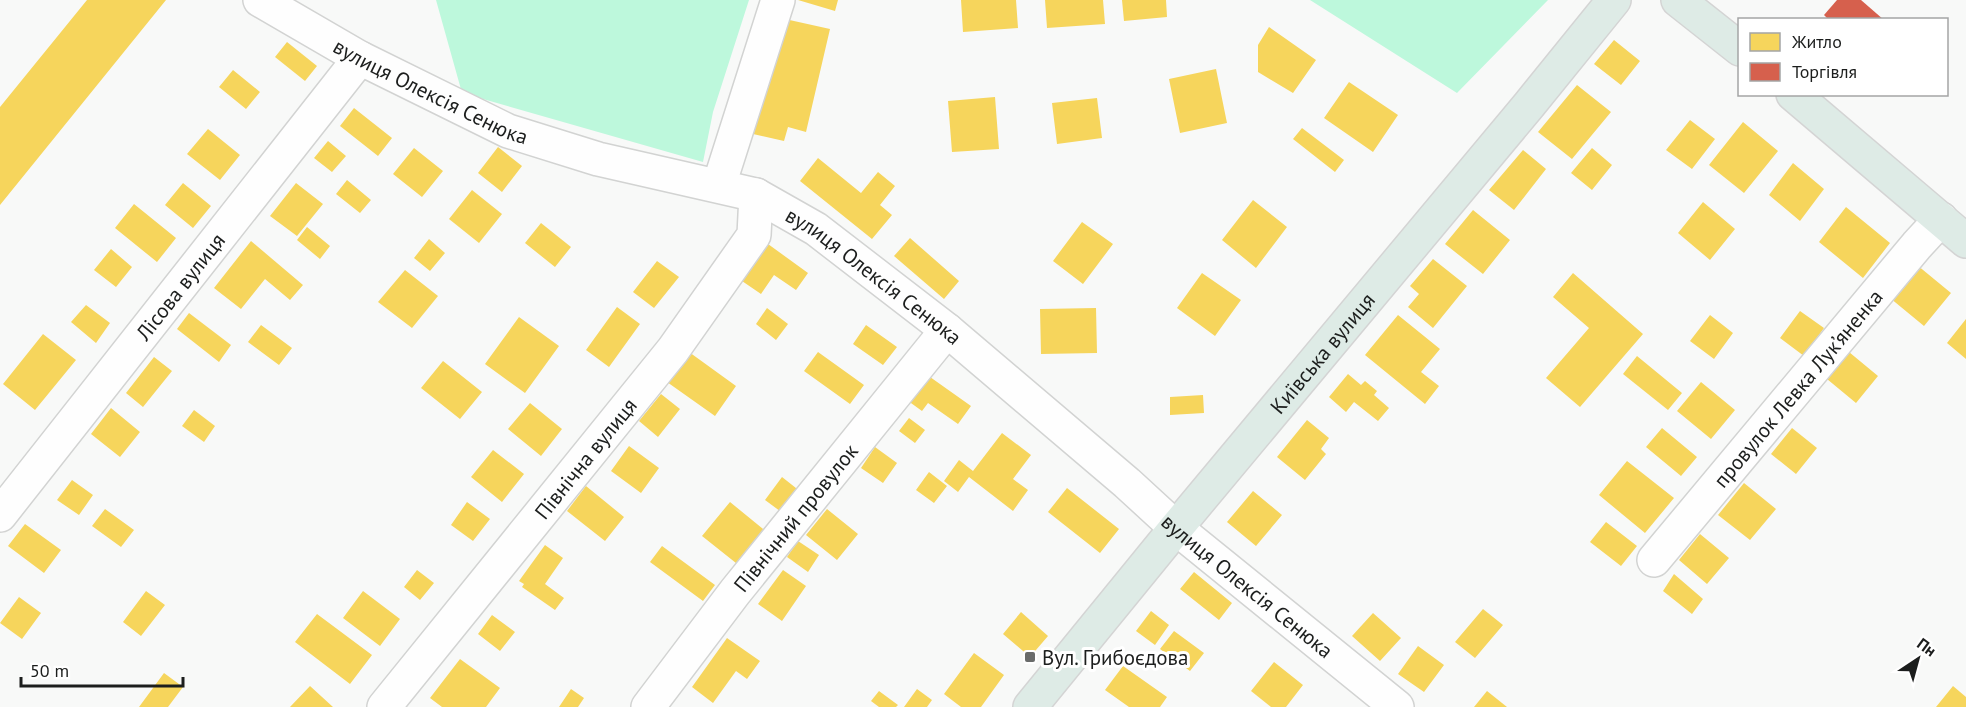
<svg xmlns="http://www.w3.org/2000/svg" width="1966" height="707" font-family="'PT Sans',sans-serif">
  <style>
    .green { fill: #bdf8dc }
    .homes { fill: #f6d55c }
    .shops { fill: #d6604d }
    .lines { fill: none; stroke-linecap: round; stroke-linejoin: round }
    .minor-casing { stroke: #d2d3d2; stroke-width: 36 }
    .major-casing { stroke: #d4d4d4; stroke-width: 36 }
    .minor { stroke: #fefefe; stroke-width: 33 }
    .major { stroke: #deebe6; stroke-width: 33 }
    .poi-dot { fill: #696b6a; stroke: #fff; stroke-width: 2 }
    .labels { text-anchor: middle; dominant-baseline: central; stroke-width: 6; stroke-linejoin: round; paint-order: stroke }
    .street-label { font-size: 21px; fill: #1c1e1d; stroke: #fff }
    .poi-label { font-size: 21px; fill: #1c1e1d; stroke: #fff; text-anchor: start }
  </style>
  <rect width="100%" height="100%" fill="#f8f9f8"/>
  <path class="green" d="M436,0H749L713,112L703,162L462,93Z
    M1310,0H1548L1457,93Z"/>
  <path class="homes" d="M87,0H166L0,205V107Z
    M798,0H838L835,11Z
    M961,0H1016L1018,28L963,32Z
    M1045,0H1103L1105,24L1047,28Z
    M1122,0H1166L1167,17L1124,21Z
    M776,17L830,29L806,132L788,127L784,141L753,134Z
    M1269,27L1316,60L1293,93L1258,72V45Z
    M1614,40L1640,61L1621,85L1594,64Z
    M287,42L317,66L305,81L275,57Z
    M1216,69L1227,123L1180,133L1169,79Z
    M233,70L260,92L246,109L219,87Z
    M1349,82L1398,115L1373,152L1324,118Z
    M1577,85L1611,112L1572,159L1538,132Z
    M995,97L999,149L952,152L948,101Z
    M1097,98L1102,138L1057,144L1052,103Z
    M354,108L392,138L378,156L340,126Z
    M1690,120L1715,139L1692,169L1666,150Z
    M1743,122L1778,151L1744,193L1709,165Z
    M1302,128L1344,160L1335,172L1293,139Z
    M208,129L240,155L220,180L187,154Z
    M328,141L346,156L332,172L314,158Z
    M498,147L522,166L502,192L478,173Z
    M414,148L443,171L422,197L393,174Z
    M1592,148L1612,165L1592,190L1571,173Z
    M1523,150L1546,169L1514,210L1489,190Z
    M818,158L861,193L878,172L895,186L880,205L892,215L872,239L800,181Z
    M1793,163L1824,189L1800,221L1769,195Z
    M347,180L371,200L360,213L336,194Z
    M183,183L211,206L193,228L165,205Z
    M296,183L323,204L297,236L270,216Z
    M472,190L502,214L479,243L449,219Z
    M1253,200L1287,227L1256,268L1222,240Z
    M1703,202L1735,229L1710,260L1678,233Z
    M134,204L176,238L157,262L115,228Z
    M1846,207L1890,243L1863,278L1819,242Z
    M1473,210L1510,240L1483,274L1445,244Z
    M1082,222L1113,244L1083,284L1053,261Z
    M541,223L571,247L555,267L525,243Z
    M307,227L330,246L320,259L297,240Z
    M910,238L959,281L944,299L894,256Z
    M429,239L445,253L430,271L414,258Z
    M251,241L303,285L290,300L265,279L241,309L214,288Z
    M768,244L808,273L796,290L774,275L761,294L742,281Z
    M111,249L132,267L116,287L94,270Z
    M1433,259L1467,286L1433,328L1408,307L1419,294L1410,286Z
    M657,261L679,277L654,308L633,292Z
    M1917,265L1951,293L1924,326L1890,298Z
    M405,270L438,296L412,328L378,302Z
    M1202,273L1241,300L1215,336L1177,308Z
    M1573,273L1643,334L1580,407L1546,378L1589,328L1553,297Z
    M86,305L110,323L96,343L71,322Z
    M617,307L640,324L609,367L586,350Z
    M767,308L788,324L776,340L756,324Z
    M1096,308L1097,353L1041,354L1040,309Z
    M1800,311L1824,328L1804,356L1780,338Z
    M189,313L231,345L219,362L177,329Z
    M1398,315L1440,349L1421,372L1439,386L1425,404L1365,355Z
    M1710,315L1733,333L1714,359L1690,341Z
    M519,317L559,346L525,393L485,364Z
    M1966,319V359L1947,343Z
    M261,325L292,348L279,365L248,342Z
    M866,325L897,347L883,365L853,344Z
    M43,334L76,360L35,410L3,384Z
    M689,352L736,386L715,416L667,382Z
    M818,352L864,385L850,404L804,371Z
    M1849,352L1878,376L1856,403L1827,379Z
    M1637,356L1682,393L1668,410L1623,374Z
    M154,357L172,371L143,407L126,393Z
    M443,361L482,392L460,419L421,388Z
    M923,372L971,406L958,424L928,403L922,411L904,398Z
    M1348,374L1361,385L1365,381L1377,391L1374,395L1389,408L1378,421L1354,402L1346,412L1329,397Z
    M1701,382L1735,410L1711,439L1677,411Z
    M661,394L680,409L658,437L639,421Z
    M1203,395L1204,413L1170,415V397Z
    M530,403L562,429L541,456L508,429Z
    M111,408L140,432L120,457L91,434Z
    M194,410L215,426L204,442L182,426Z
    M909,418L925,430L915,443L899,431Z
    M1307,420L1329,438L1321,449L1326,454L1305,480L1277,457Z
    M1662,428L1697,457L1681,476L1646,447Z
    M1792,428L1817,448L1796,474L1771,454Z
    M1002,433L1031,455L1013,479L1028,490L1013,511L969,477L958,492L944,481L959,460L973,471Z
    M629,446L659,468L641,493L611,471Z
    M875,447L897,463L883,483L861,468Z
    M493,450L524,474L502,502L471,477Z
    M1627,461L1674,498L1645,533L1599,495Z
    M929,472L947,486L934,503L916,490Z
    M782,477L801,492L784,514L765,500Z
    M72,480L93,495L79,515L57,500Z
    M1744,483L1776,509L1750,540L1718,515Z
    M586,486L624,517L605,541L567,511Z
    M1067,488L1119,529L1100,553L1048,512Z
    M1253,491L1282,515L1256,546L1227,522Z
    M467,502L490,519L473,541L451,525Z
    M730,502L768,533L741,567L702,536Z
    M105,509L134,530L121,547L92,526Z
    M827,509L858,534L837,560L806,535Z
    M1606,522L1637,546L1621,566L1590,542Z
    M25,524L61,550L44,573L8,546Z
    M1700,534L1729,558L1707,584L1679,560Z
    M798,541L819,555L808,572L787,557Z
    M545,545L563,558L545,584L564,598L555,610L522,587L524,584L519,581Z
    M662,546L715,585L703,601L650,562Z
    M417,570L434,583L420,600L404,587Z
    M783,570L806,586L782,621L758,604Z
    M1194,572L1232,603L1219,620L1180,589Z
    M1674,574L1703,599L1692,614L1663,591Z
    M146,591L165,605L141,636L123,622Z
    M363,591L400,619L380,646L343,618Z
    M19,597L41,613L22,639L0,623Z
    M1483,609L1503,625L1475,658L1455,642Z
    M1151,611L1169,625L1155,645L1136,631Z
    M1021,612L1048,636L1030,657L1003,634Z
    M1373,613L1401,638L1380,661L1352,636Z
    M317,614L372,655L350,684L295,642Z
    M492,615L515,632L500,651L478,634Z
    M1174,631L1204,653L1190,671L1160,649Z
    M727,638L760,661L747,679L736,671L713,703L692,687Z
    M1418,646L1444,665L1424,692L1398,674Z
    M974,653L1004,675L981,707H961L944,694Z
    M460,659L500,688L486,707H442L430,698Z
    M1274,662L1303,685L1286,707H1271L1251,691Z
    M1123,666L1167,697L1160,707H1129L1105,690Z
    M164,673L183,687L168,707H139Z
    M310,686L333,707H290Z
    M1953,686L1966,697V707H1936Z
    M571,689L584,698L578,707H559Z
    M917,689L932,700L927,707H904Z
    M879,691L898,705L896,707H879L871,701Z
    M1487,691L1507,707H1474Z"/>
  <path class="shops" d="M1837,0H1861L1884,20H1829L1824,15Z"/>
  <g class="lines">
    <defs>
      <g id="minor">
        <path id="s1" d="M260,0L360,58L508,131L598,159L756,195L816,229L947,330L1127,483L1176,528L1397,707"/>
        <path d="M719,185L778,0"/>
        <path id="s2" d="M0,515L360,58"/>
        <path id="s3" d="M1654,560L1917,245L1941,219"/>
        <path id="s4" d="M384,707L673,350L754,235L756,195"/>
        <path id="s5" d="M648,707L735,592L947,330"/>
      </g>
      <g id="major">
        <path d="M1678,0L1740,49"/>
        <path d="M1793,94L1966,241"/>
        <path id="s6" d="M1030,707L1176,528L1529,105L1614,0"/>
      </g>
    </defs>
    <use href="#minor" class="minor-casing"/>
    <use href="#major" class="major-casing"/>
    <use href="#minor" class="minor"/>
    <use href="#major" class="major"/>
  </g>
  <rect class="poi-dot" x="1024" y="651" width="12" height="12" rx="3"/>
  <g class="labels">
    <g class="street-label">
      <text stroke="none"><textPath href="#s1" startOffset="194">вулиця Олексія Сенюка</textPath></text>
      <text stroke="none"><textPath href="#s1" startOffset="680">вулиця Олексія Сенюка</textPath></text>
      <text stroke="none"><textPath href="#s2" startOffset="291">Лісова вулиця</textPath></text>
      <text stroke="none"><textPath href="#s6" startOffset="459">Київська вулиця</textPath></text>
      <text stroke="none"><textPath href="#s3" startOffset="224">провулок Левка Лук’яненка</textPath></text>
      <text stroke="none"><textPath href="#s4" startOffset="320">Північна вулиця</textPath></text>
      <text stroke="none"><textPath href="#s5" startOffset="240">Північний провулок</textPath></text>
      <text stroke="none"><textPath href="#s1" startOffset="1166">вулиця Олексія Сенюка</textPath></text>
    </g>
    <g class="poi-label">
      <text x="1042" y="657">Вул. Грибоєдова</text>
    </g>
  </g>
  <rect x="1738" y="18" width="210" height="78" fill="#ffffff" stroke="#a4a5a5" stroke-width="1.5"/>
  <rect x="1750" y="33" width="30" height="18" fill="#f6d55c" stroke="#a4a5a5" stroke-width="1.5"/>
  <text x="1792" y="48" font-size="18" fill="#1c1e1d">Житло</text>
  <rect x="1750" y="63" width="30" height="18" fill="#d6604d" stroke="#a4a5a5" stroke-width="1.5"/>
  <text x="1792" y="78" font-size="18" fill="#1c1e1d">Торгівля</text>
  <g transform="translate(1918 659) rotate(36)" stroke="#ffffff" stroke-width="4.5" paint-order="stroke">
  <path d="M0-4.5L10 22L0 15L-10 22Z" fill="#1c1e1d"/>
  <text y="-9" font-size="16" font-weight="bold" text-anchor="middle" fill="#1c1e1d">Пн</text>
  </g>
  <path d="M21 677v9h162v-9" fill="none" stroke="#1c1e1d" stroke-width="3"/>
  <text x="30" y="677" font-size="18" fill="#1c1e1d" stroke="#ffffff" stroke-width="4.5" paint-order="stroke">50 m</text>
</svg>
